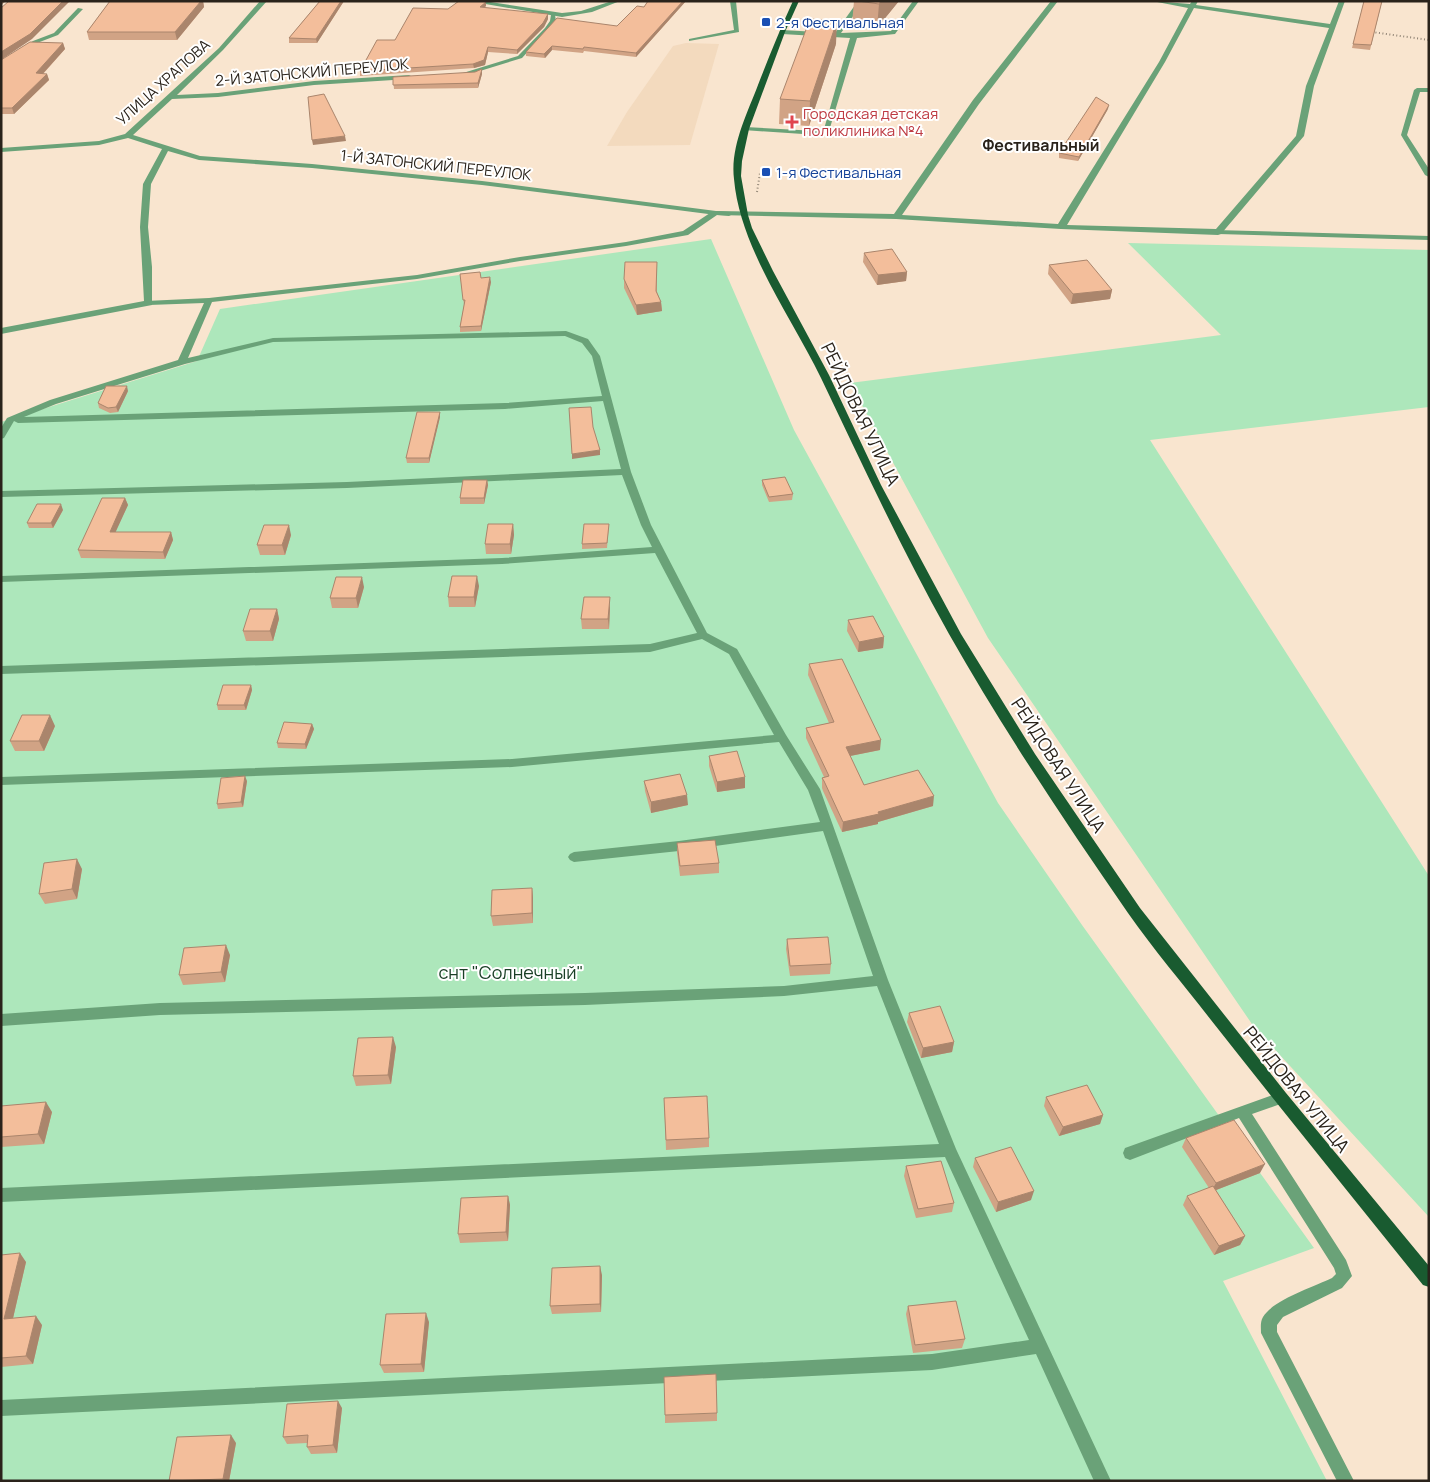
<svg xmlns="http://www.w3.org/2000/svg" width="1430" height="1482" font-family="Manrope,sans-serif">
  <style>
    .built { fill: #f3dabe }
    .green { fill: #ade7bb }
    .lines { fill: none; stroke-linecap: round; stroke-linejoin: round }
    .path { stroke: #928576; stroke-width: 2; stroke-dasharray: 1 2.5; stroke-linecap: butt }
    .service { fill: #6aa278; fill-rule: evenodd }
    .minor { fill: #6aa278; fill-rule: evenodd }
    .primary { fill: #195b30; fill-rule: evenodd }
    .wall { fill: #d1a385 }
    .shaded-wall { fill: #aa856c }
    .building { fill: #f3be9b; stroke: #aa856c }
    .transit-dot { fill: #1a4fb4; stroke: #fff; stroke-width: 2 }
    .health-dot { fill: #e0444e; stroke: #fff; stroke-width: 2 }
    .labels { text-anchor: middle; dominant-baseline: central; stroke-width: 4; stroke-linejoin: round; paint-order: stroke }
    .far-transit-label { font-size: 15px; fill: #164399; stroke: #fff; text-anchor: start }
    .far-street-label { font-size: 15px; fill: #2a231b; stroke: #fff }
    .far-health-label { font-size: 15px; fill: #be3a42; stroke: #fff; text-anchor: start }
    .far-neighbourhood-label { font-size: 16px; font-weight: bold; fill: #2a231b; stroke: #fff }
    .street-label { font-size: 18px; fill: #2a231b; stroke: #fff }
    .park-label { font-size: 18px; fill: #193f25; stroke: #fff }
  </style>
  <rect width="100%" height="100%" fill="#f9e5cf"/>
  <path class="built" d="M686,43L719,44L690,145L607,146L627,112L673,46Z"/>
  <path class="green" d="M711,239L794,430L998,803L1082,925L1314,1248L1223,1281L1327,1481H1V422L197,361L220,309Z
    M1128,243L1429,250V407L1150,440L1429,876V1217L1254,1027L988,638L850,383L1221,335Z"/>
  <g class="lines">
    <path class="path" d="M1372,32L1429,40
      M757,192L760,173"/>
    <path class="service" d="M468,1H484L562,13L581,11L612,1H620L592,12L562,17Z
      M730,1H736L739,32L689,41V39L734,30Z
      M858,1H864L841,33L891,31L913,1H919L895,34L857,38L829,131L818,135L743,130V128L745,127L817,131L824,129L850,38L782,34L779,32L782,30L835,33Z
      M1417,88H1429V92H1420L1407,135L1429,169V177L1425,175L1401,135L1414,90Z
      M713,211L729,212L733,214L729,216L717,215L688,235L626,246L520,261L417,279L212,302L188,358L273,338L566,331L588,339L600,356L631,472L651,525L707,633L737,649L786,735L820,789L888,980L956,1149L1111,1481H1094L1036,1354L932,1370L1,1416V1400L932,1354L1029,1340L945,1157L1,1202V1188L939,1144L877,986L784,996L585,1005L160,1015L1,1026V1014L160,1003L585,993L784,986L873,976L823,831L679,851L574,862L570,860L568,857L570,854L574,852L679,841L820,822L808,790L779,742L512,767L1,785V777L512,759L774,735L729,654L702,639L650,652L1,674V666L650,644L697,633L655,553L502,564L1,582V576L502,558L652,547L641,525L622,475L347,488L1,497V491L347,482L621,469L603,401L505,409L18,423L14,421L4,438L1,439V428L7,418L50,400L178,360L204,303L149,305L145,303L146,301L209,298L417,275L520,257L626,242L683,231ZM565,336L582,343L592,356L602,396L505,403L24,417L56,404L185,364L273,342Z
      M1215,230L1429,236V240L1218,234H1215Z
      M1281,1092L1286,1094L1288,1098L1286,1102L1252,1114L1346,1260L1352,1276L1342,1288L1283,1317L1277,1325V1332L1354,1481H1337L1261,1333C1261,1328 1260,1322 1263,1317C1273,1300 1313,1287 1332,1278L1336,1274L1334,1268L1239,1118L1130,1160L1125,1158L1123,1153L1125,1148Z"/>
    <path class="minor" d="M260,1H267L223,50L177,95L218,93L314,81L409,75L413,77L409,79L314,85L218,97L172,99L133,135L200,156L312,164L482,181L716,211L894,214L973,100L1051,1H1058L979,104L902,215L1058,224L1159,62L1188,8L1152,1L1190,4L1192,1H1198L1196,5L1330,24L1339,1H1345L1314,86L1304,136L1221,234L1218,235L1061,229L896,219L716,215L482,185L312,168L199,160L168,151L151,184L148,227L152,267V305L1,334V328L144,301L140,227L143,184L162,149L128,138L99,145L1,152V148L99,141L125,134L219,48ZM1194,8L1329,28L1306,86L1296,136L1216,229L1067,225L1165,62Z
      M78,8L83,9L58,35L37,43L1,66V61L33,41L54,33Z
      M551,15H555L556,21L522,58L467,75L463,73L518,56L545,28L550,21Z"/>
    <path class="primary" d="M793,1H799L785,32L749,129L742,161L741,176L748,215L752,228L773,271L829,375L881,485L961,634L1035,754L1140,908L1286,1093L1429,1266V1287L1423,1285C1352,1197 1281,1109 1211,1020C1183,984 1154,950 1128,913C1065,822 1003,729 949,634C902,550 862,464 821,378C791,316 740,248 734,179C730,147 747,114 758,85C769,57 780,29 793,1Z"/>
  </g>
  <path class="wall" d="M110,1H203L204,7L177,40H89L87,32Z
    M320,1H344L317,43H289V38Z
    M648,1H686L636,57L584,51L583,53L552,50L545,58L526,56V52L617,26L644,7Z
    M854,1H899L877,28L852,24Z
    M1364,1H1382L1370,50L1352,48Z
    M486,2V6L484,8L548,19L544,27L517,54L488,52L485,65L474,68L360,76V71L395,40Z
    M63,43L65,49L43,74H47L49,80L14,114H1V60Z
    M836,44L809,126L779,124L780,99Z
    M482,74L478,88L394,89L393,77Z
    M1108,109L1078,161L1059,158V153Z
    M864,253L907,272L906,281L877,285L863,262Z
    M657,262V292L661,302L662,311L637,315L624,288V279Z
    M1049,265L1112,290L1110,299L1071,304L1048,274Z
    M460,274L481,278L491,282L481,331L460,332V327L464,305Z
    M128,391L118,412L110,413L99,408L98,403Z
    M440,412V417L429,463H407L406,458Z
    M487,480L488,485L484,504H460V498Z
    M762,480L793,494L792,500L769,502L762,485Z
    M125,498L128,505L115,532H171L173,540L165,559L81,558L78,550Z
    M63,510L53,528H29L27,523Z
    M513,524L514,535L511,554H486L485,544Z
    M609,524L607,548L582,549V544Z
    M291,535L285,555H260L257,545Z
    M479,586L475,607H449L448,597Z
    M364,587L358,608H332L330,598Z
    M610,607L609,629H582L581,619Z
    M277,609L279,619L273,641H246L243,631Z
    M848,620L884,637L883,648L858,652L847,631Z
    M809,664L880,750L850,756L864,785L933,806L878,822V824L842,832L823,791L822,788V778L824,777L806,738V728L829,723L808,675Z
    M251,685L252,690L246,710H218L217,705Z
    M312,724L314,729L306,749L278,748L277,743Z
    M55,726L44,751H15L10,741Z
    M709,756L745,788L717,792L709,766Z
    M247,781L243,807L218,809L217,804Z
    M644,781L688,805L651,813L645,791Z
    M677,843L719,863V873L680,876L677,853Z
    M82,869L77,899L45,904L39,894Z
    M532,888L533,898V923L493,926L491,916Z
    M787,939L831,964L830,974L790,976L786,949Z
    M230,955L225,982L183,985L179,975Z
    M909,1013L954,1042L952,1052L921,1058L907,1022Z
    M396,1047L391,1084L356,1086L353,1076Z
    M1046,1097L1103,1115L1100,1124L1059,1136L1044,1106Z
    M664,1098L709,1138V1147L666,1150Z
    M1,1106L52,1112L44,1144L1,1147Z
    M1186,1138L1260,1173L1216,1190L1245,1236L1240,1245L1214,1255L1183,1205L1187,1196L1209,1188L1182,1147Z
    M975,1158L1031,1200L996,1212L973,1167Z
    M906,1166L954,1203L952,1212L916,1218L904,1176Z
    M508,1196L510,1205L508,1241L460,1243L458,1234Z
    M1,1255L26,1262L13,1318L42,1325L33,1364L1,1367Z
    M602,1275L601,1312L552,1314L550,1306Z
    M908,1306L965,1339L962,1348L913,1353L906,1314Z
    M429,1322L424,1372L384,1373L380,1365Z
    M342,1408L337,1453L311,1454L307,1447V1443L287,1444L283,1437Z
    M717,1413V1421L665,1423V1415Z
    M236,1443L229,1481H169Z"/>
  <path class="shaded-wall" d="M1,1H6L1,5Z
    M63,1H70L32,39L1,60V52Z
    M201,1H203L204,7L177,40L175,32Z
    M341,1H344L317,43L316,39Z
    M683,1H686L636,57V53Z
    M881,1H899L877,28L879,4Z
    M486,2V6L480,11V7Z
    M548,14V19L544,27L517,54V50Z
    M837,21L836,44L809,126L810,101Z
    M63,43L65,49L38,79L36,73Z
    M552,46V50L545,58L544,54Z
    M488,47V52L485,65L474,68L473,64Z
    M482,69V74L478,88V83Z
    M47,74L49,80L14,114L12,108Z
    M1109,105L1108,109L1078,161L1079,157Z
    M345,136L346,141L313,145L312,140Z
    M907,272L906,281L877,285L878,275Z
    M490,277L491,282L481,331V326Z
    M1112,290L1110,299L1071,304L1073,294Z
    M661,302L662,311L637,315L636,305Z
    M127,386L128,391L118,412L116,407Z
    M440,412V417L429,463V458Z
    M600,450V455L572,459V454Z
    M487,480L488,485L484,504V498Z
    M125,498L128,505L112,540L110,532Z
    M61,504L63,510L53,528L51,523Z
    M513,524L514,535L511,554L510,544Z
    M289,525L291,535L285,555L282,545Z
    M171,532L173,540L165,559L163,552Z
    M477,576L479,586L475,607L474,597Z
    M362,577L364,587L358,608L356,598Z
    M610,597V607L609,629L608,619Z
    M277,609L279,619L273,641L270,631Z
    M884,637L883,648L858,652L859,642Z
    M251,685L252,690L246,710L244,705Z
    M50,715L55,726L44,751L39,741Z
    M312,724L314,729L306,749L305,744Z
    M881,740L880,750L845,757L846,747Z
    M245,776L247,781L243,807L241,802Z
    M745,777V788L717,792V782Z
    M687,795L688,805L651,813V802Z
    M934,796L933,806L878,822V824L842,832L843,822Z
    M77,859L82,869L77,899L72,889Z
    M532,888L533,898V923L532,913Z
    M226,945L230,955L225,982L221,972Z
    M393,1037L396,1047L391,1084L388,1075Z
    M954,1042L952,1052L921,1058L923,1048Z
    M46,1102L52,1112L44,1144L38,1134Z
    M1103,1115L1100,1124L1059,1136L1063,1127Z
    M1265,1164L1260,1173L1211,1192L1216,1183Z
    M1034,1191L1031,1200L996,1212L998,1202Z
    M508,1196L510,1205L508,1241L506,1232Z
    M1245,1236L1240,1245L1214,1255L1219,1246Z
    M20,1253L26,1262L11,1327L4,1319Z
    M600,1266L602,1275L601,1312L600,1304Z
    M426,1313L429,1322L424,1372L421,1364Z
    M36,1316L42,1325L33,1364L26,1356Z
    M338,1401L342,1408L337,1453L333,1445Z
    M231,1435L236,1443L229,1481H224L223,1479Z"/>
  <path class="building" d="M9,1H63L30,34L1,52V8Z
    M110,1H201L175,32H87Z
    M320,1H341L316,39L289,38Z
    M459,1H482L486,2L480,7L548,14L543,23L517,50L488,47L484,60L473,64L360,71L377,40H395L413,8L448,9Z
    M648,1H683L636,53L584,47L583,49L552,46L544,54L526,52L557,18L617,26L637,6L644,7Z
    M858,1H881L879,4Z
    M1364,1H1382L1371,45L1353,44Z
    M810,19L837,21L810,101L780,99Z
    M30,42L63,43L36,73L47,74L12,108H1V60Z
    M482,69L478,83L393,85V77L475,72Z
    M324,94L345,136L312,140L308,97Z
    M1096,97L1109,105L1079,157L1059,153Z
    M892,249L907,272L878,275L864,253Z
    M1087,260L1112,290L1073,294L1049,265Z
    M625,262H657L656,291L661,302L636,305L624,279Z
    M480,272L481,278L490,277L481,326L460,327L465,300H463L460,274Z
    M106,386H127L116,407L108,408L98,403Z
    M591,407L593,427L600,450L572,454L569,408Z
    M417,412H440L429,458H406Z
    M785,477L793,494L769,497L762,480Z
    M463,480H487L484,498H460Z
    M102,498H125L110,532H171L163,552L78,550Z
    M37,504H61L51,523H27Z
    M488,524H513L510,544H485Z
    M584,524H609L607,543L582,544Z
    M264,525H289L282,545H257Z
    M452,576H477L474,597H448Z
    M336,577H362L356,598H330Z
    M584,597H610L608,619H581Z
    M250,609H277L270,631H243Z
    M873,616L884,637L859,642L848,620Z
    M842,659L881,740L846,747L864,785L918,770L934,796L878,812L879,814L843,822L824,781L822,778L829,776L806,728L834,722L809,664Z
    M223,685H251L244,705H217Z
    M22,715H50L39,741H10Z
    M284,722L312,724L305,744L277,743Z
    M737,751L745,777L717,782L709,756Z
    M680,774L687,795L651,802L644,781Z
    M245,776L241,802L217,804L221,778Z
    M715,840L719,863L680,866L677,843Z
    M77,859L72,889L39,894L44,863Z
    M532,888V913L491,916L492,890Z
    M828,937L831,964L790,966L787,939Z
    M226,945L221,972L179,975L184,948Z
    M940,1006L954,1042L923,1048L909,1013Z
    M393,1037L388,1075L353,1076L358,1038Z
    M1087,1085L1103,1115L1063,1127L1046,1097Z
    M707,1096L709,1138L666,1140L664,1098Z
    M46,1102L38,1134L1,1137V1106Z
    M1234,1120L1265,1164L1216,1183L1186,1138Z
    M1011,1147L1034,1191L998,1202L975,1158Z
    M941,1161L954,1203L918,1209L906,1166Z
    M1213,1186L1245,1236L1219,1246L1187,1196Z
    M508,1196L506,1232L458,1234L461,1198Z
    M20,1253L4,1319L36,1316L26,1356L1,1358V1255Z
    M600,1266V1304L550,1306L552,1268Z
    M956,1301L965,1339L915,1345L908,1306Z
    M426,1313L421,1364L380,1365L386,1314Z
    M716,1374L717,1413L665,1415L664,1377Z
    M338,1401L333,1445L307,1447L308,1435L283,1437L287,1404Z
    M231,1435L223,1479L169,1481L177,1437Z"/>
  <g class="transit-dot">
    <rect x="761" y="17" width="10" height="10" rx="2.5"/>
    <rect x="761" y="167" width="10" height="10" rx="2.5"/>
  </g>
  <path class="health-dot" d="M789.5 114.5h5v5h5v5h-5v5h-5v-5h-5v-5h5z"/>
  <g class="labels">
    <g class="far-transit-label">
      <text x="776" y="22">2-я Фестивальная</text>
      <text x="776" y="172">1-я Фестивальная</text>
    </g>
    <g class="far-street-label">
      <text transform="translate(312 72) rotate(-5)">2-Й ЗАТОНСКИЙ ПЕРЕУЛОК</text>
      <text transform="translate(163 82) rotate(-42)">УЛИЦА ХРАПОВА</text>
      <text transform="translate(436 165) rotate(6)">1-Й ЗАТОНСКИЙ ПЕРЕУЛОК</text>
    </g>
    <g class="far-health-label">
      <text x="803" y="113">Городская детская<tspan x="803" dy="17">поликлиника №4</tspan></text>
    </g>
    <g class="far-neighbourhood-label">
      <text x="1041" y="145">Фестивальный</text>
    </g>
    <g class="street-label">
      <text transform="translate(861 414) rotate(64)">РЕЙДОВАЯ УЛИЦА</text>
      <text transform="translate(1059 765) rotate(57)">РЕЙДОВАЯ УЛИЦА</text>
      <text transform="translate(1297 1089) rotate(51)">РЕЙДОВАЯ УЛИЦА</text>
    </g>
    <g class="park-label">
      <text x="511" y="972">снт "Солнечный"</text>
    </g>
  </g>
  <rect width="1430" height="1482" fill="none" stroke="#2a231b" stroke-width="5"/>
</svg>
